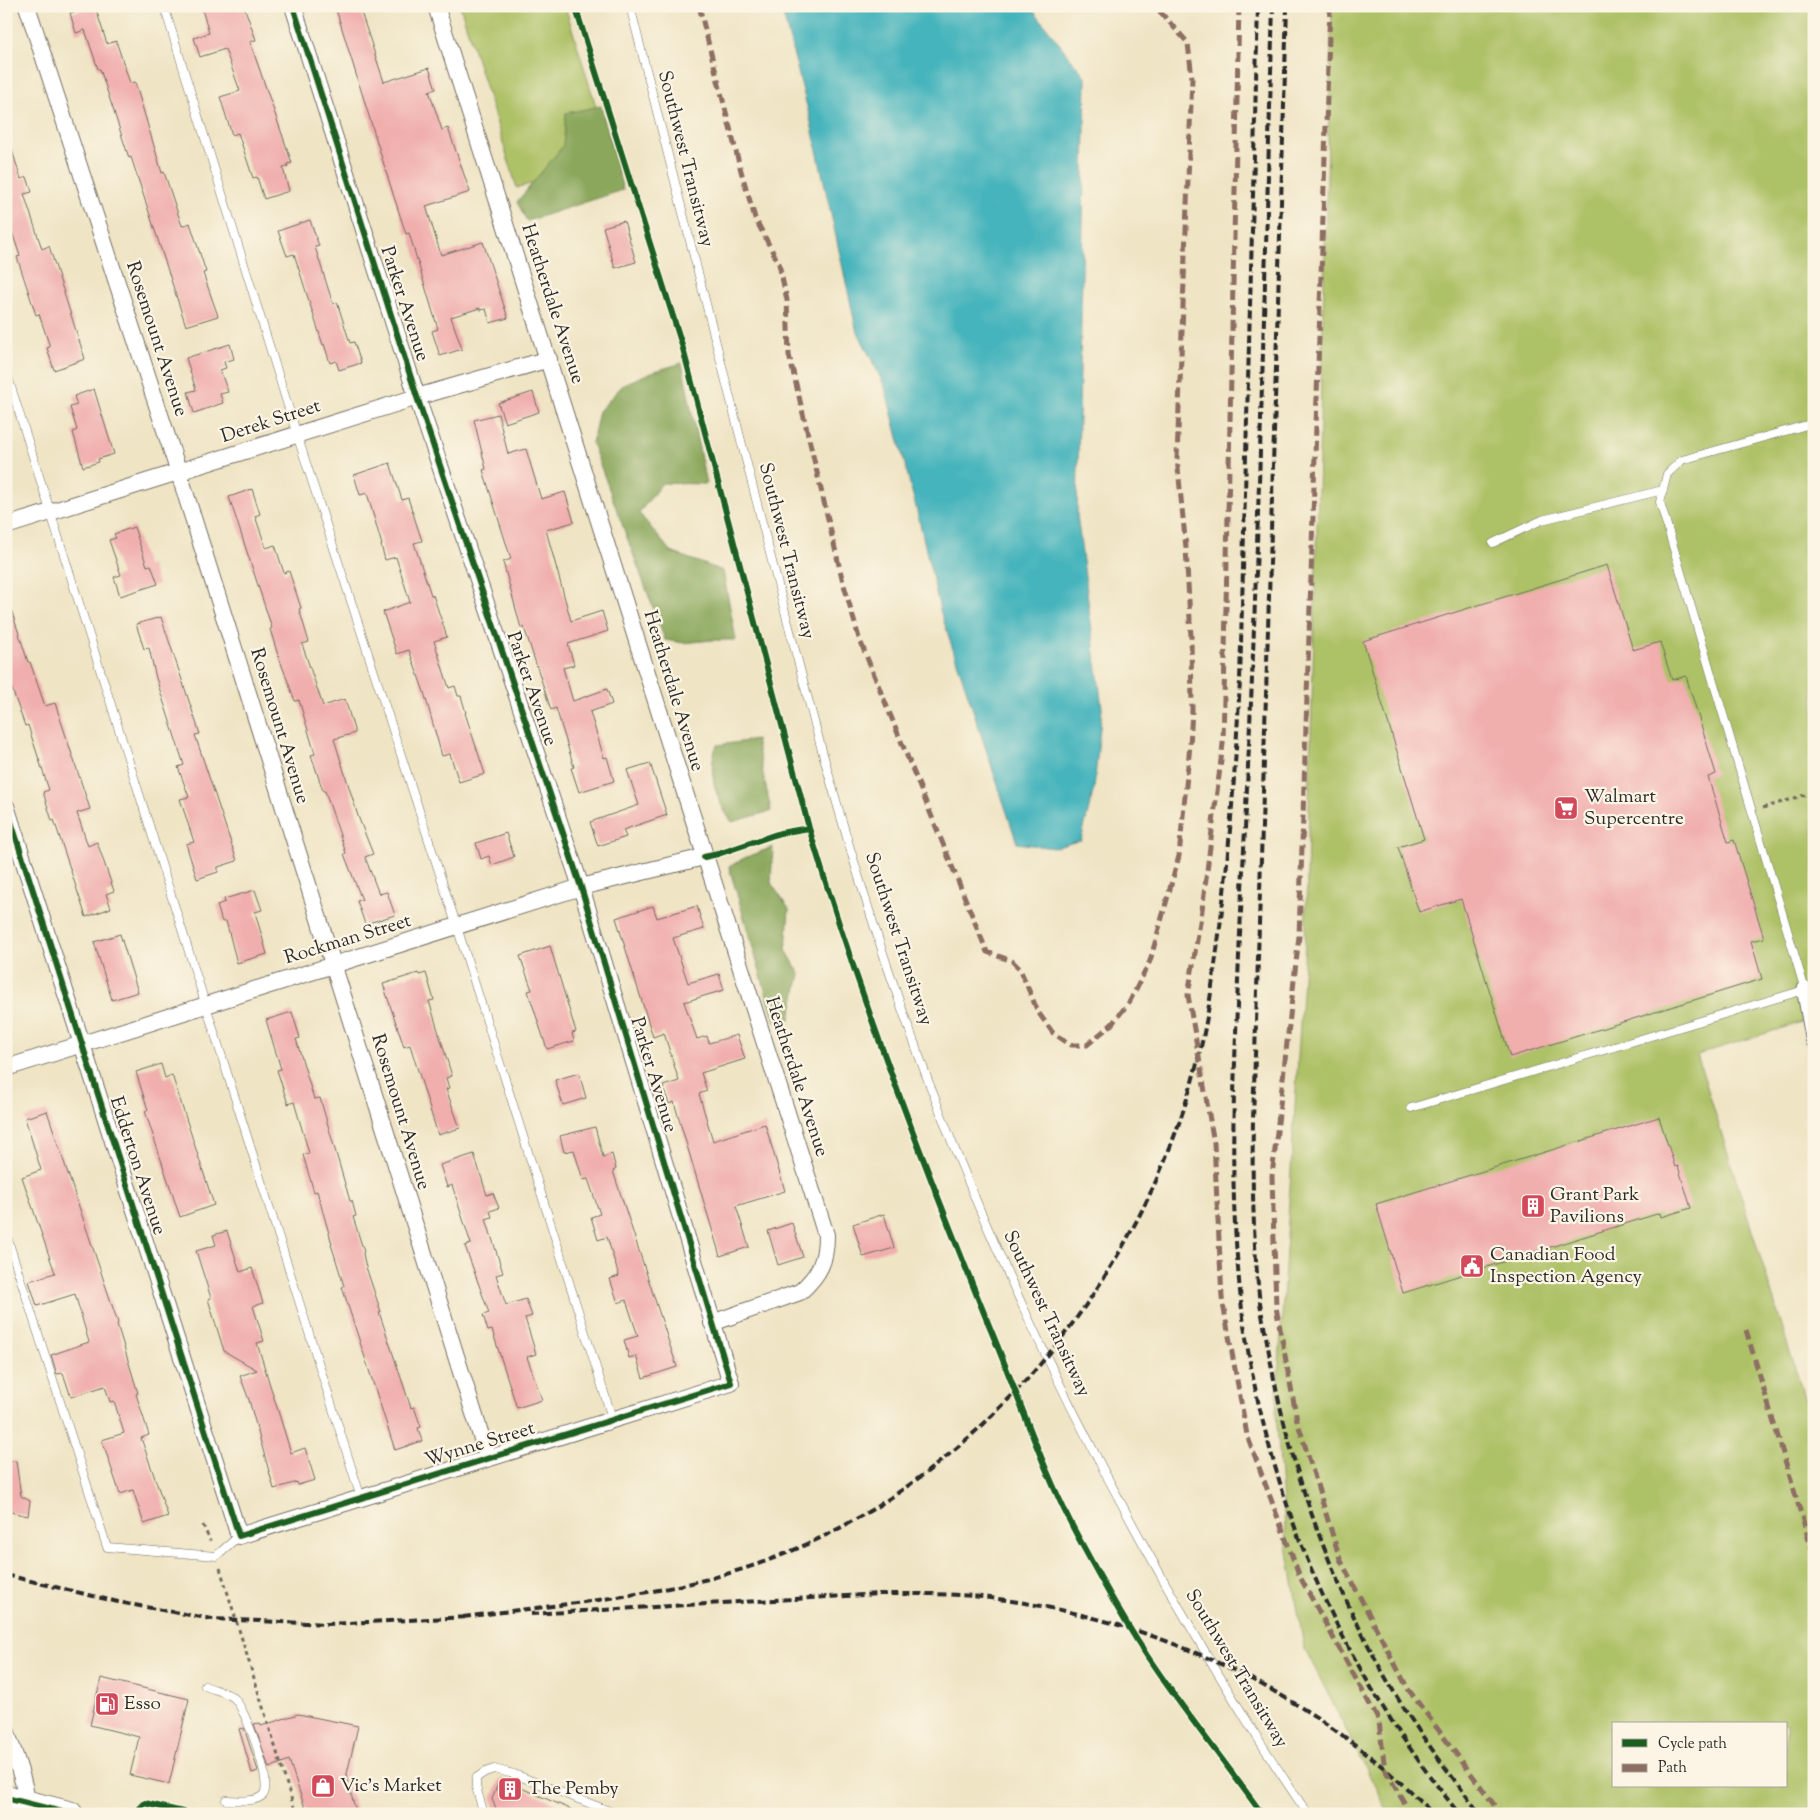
<svg xmlns="http://www.w3.org/2000/svg" width="1820" height="1820" font-family="'Sorts Mill Goudy',serif">
  <style>
    .green { fill: #adc166; stroke: #6c7648; fill-rule: evenodd }
    .forest { fill: #8aa75b; stroke: #5a6943 }
    .water { fill: #45b4bc; stroke: #387074 }
    .building { fill: #f0aead }
    .lines { fill: none; stroke-linecap: round; stroke-linejoin: round }
    .service-casing { stroke: #706c61; stroke-width: 9 }
    .minor-casing { stroke: #706c61; stroke-width: 18 }
    .primary-casing { stroke: #706c61; stroke-width: 27 }
    .path { stroke: #706c61; stroke-width: 3; stroke-dasharray: 4 4; stroke-linecap: butt }
    .service { stroke: #fff; stroke-width: 8 }
    .minor { stroke: #fff; stroke-width: 16 }
    .primary { stroke: #fff; stroke-width: 25 }
    .rail { stroke: #2b2b2b; stroke-width: 4; stroke-dasharray: 8 4; stroke-linecap: butt }
    .quiet { stroke: #8d6e63; stroke-width: 5; stroke-dasharray: 10 5; stroke-linecap: butt }
    .cycleway-casing { stroke: #fcf5e5; stroke-width: 9 }
    .cycleway { stroke: #1b5e20; stroke-width: 6 }
    .labels { text-anchor: middle; dominant-baseline: central; stroke-width: 4.5; stroke-linejoin: round; paint-order: stroke }
    .street-label { font-size: 19px; fill: #2b2b2b; stroke: #fcf5e5 }
    .poi-label { font-size: 19px; fill: #2b2b2b; stroke: #fcf5e5; text-anchor: start }
  </style>
  <rect width="100%" height="100%" fill="#fcf5e5"/>
  <filter id="ink" filterUnits="userSpaceOnUse"><feTurbulence type="fractalNoise" baseFrequency=".02" numOctaves="2"/><feDisplacementMap in="SourceGraphic" scale="10" xChannelSelector="R" yChannelSelector="G"/><feConvolveMatrix kernelMatrix="1 2 1 2 8 2 1 2 1" color-interpolation-filters="sRGB"/></filter>
  <filter id="wash" filterUnits="userSpaceOnUse"><feTurbulence type="fractalNoise" baseFrequency=".0096" numOctaves="4" result="noise"/><feDisplacementMap in="SourceGraphic" scale="20" xChannelSelector="R" yChannelSelector="G"/><feGaussianBlur stdDeviation="1.12" result="paint"/><feColorMatrix in="noise" values="0 0 0 0 0 0 0 0 0 0 0 0 0 0 0 0 0 1.4 0 .05"/><feComposite in="paint" operator="in"/></filter>
  <g filter="url(#wash)">
    <rect width="100%" height="100%" fill="#efe4c4"/>
    <path class="green" d="M460,6H565L612,158L517,188Z
      M1332,6H1814V1018L1697,1055L1814,1429V1814H1389L1304,1647L1286,1540L1276,1413L1305,945ZM1614,1724H1786V1786H1614Z"/>
    <path class="forest" d="M601,106L623,190L527,221L517,202L563,146L566,113Z
      M682,363L706,484L662,483L639,513L671,552L723,571L736,640H712L684,643L665,640L592,443L599,411L624,384L652,372Z
      M756,740L771,811L732,822C716,802 706,769 717,745Z
      M773,847L771,883L789,909L786,950L800,974L790,1019L775,1023L729,867L744,858Z"/>
    <path class="water" d="M781,6H1030L1086,78L1077,515L1102,708L1094,788L1081,840L1054,848L1017,843L940,610L917,511L885,387L856,328L810,118Z"/>
    <g id="blocks">
      <path class="building" d="M95,6L107,44L116,41L130,83L135,82L162,173L164,172L182,226L190,223L206,272L203,273L218,316L186,326L131,157L129,158L100,69H98L85,30L76,33L70,13Z
        M201,6H244L256,40L250,42L292,163L287,164L288,167L283,168L289,191L264,199L257,177L253,178L238,133L232,135L220,97L240,91L225,49L200,57L194,38L209,33Z
        M335,6H359L384,82L429,68L436,89L429,91L442,130L448,128L470,192L426,206L441,255L483,242L508,318L490,323L486,309L480,310V308L451,317L462,349L440,356L432,331L438,329L409,233L406,234L394,197Z
        M6,144H10L21,179L27,177L32,192L24,194L42,249L49,246L85,359L54,370L47,348L50,347L39,314L36,315L17,257L20,256L6,214Z
        M310,220L319,246L315,247L333,304L337,302L350,343L354,342L361,363L339,370L336,361L330,363L324,344L323,345L294,254L287,256L278,231Z
        M624,221L636,262L615,268L603,227Z
        M230,344L234,359L224,362L226,368L220,370L228,392L220,394L223,403L194,413L188,392L196,390L186,358Z
        M94,389L114,454L98,459L99,462L83,467L73,432L77,430L70,407L77,405L74,396Z
        M533,392L539,412L505,423L498,403Z
        M498,414L508,454L526,449L541,499L565,492L574,522L546,530L571,621L602,611L608,631L568,644L574,665L563,668L573,701L607,689L612,704L590,712L604,758L607,757L614,781L579,792L571,768L574,767L556,708L551,710L524,627L521,628L503,562L511,559L483,470L486,469L474,420Z
        M390,463L402,500L408,498L422,541L414,543L431,595H433L447,637L434,641L449,688L455,686L458,696H461L466,713H465L485,774L459,782L450,754L442,756L424,692L409,650L397,654L383,612L410,602L396,557L385,560L381,545H382L367,493L360,495L354,475Z
        M252,489L260,514L255,516L266,548L275,545L284,573L289,571L301,608L299,609L309,642L302,644L323,706L345,699L355,733L334,739L358,816L373,854L365,857L379,894L387,892L395,915L365,924L357,901L362,900L344,854L346,853L325,791H323L311,755L315,754L299,700L295,701L277,652L270,629L272,628L229,497Z
        M134,527L147,566L151,565L158,584L120,596L114,577L121,575L109,540L116,538L114,534Z
        M1607,565L1633,650L1660,642L1672,680L1686,676L1716,774L1708,777L1728,842L1734,840L1764,938L1751,941L1762,979L1510,1057L1461,899L1419,912L1398,847L1424,839L1363,641Z
        M6,606H10L28,662H30L45,706L55,703L90,809L77,813L88,846L97,842L114,891L106,894L111,908L86,917L54,820L52,821L49,811L43,792L49,790L31,735L28,725L25,726L6,672Z
        M161,617L200,734L195,735L237,861L218,867V872L197,879L186,844L194,842L180,799L189,797L178,767L184,765L156,678L149,648L144,649L136,624Z
        M650,763L667,815L623,830L626,837L598,846L590,822L639,805L627,770Z
        M506,833L514,857L492,865L489,856L481,859L476,843Z
        M255,890L262,910L255,912L267,954L237,963L226,921L222,922L217,905L225,902L224,899Z
        M653,906L657,918L697,906L704,929L673,938L688,983L719,974L724,990L684,1002L697,1039L707,1036L709,1043L737,1035L745,1059L701,1073L707,1091L699,1094L713,1141L765,1124L785,1191L736,1206L749,1247L720,1256L674,1102L669,1104L663,1086L679,1081L664,1033L653,1037L616,918Z
        M120,934L138,992L112,1000L94,942Z
        M550,946L576,1032L572,1033L574,1041L547,1049L528,991L532,990L520,956Z
        M418,973L419,975L426,973L434,1000L429,1001L452,1076L446,1078L449,1088L446,1089L460,1128L438,1135L410,1045L404,1047L383,984Z
        M292,1012L300,1038L296,1039L314,1099L320,1098L350,1201H352L356,1216L353,1217L364,1252L363,1253L365,1264L381,1312H379L411,1408L414,1407L421,1427L418,1428L422,1441L395,1450L342,1287L344,1286L331,1244H332L317,1191L314,1192L303,1155L309,1153L294,1102L288,1104L277,1070L281,1069L266,1020Z
        M161,1064L165,1078L172,1075L214,1205L180,1217L145,1111L148,1110L136,1072Z
        M579,1073L586,1098L563,1105L555,1080Z
        M47,1111L118,1323L117,1324L138,1393L136,1394L149,1435L141,1438L168,1516L144,1524L133,1490L120,1494L102,1440L124,1433L114,1401L110,1402L105,1386L71,1397L63,1373L57,1374L51,1355L89,1342L75,1294L37,1306L29,1281L55,1273L22,1177L41,1170L25,1118Z
        M1659,1117L1675,1167L1678,1166L1691,1208L1661,1217L1660,1213L1403,1293L1376,1204Z
        M595,1127L603,1157L612,1154L616,1169L613,1171L677,1367L643,1378L636,1356L629,1358L624,1340L638,1336L626,1300L618,1303L610,1279L619,1276L607,1237L598,1240L591,1217L600,1214L588,1179L583,1180L574,1150L564,1152L560,1136Z
        M474,1154L487,1195L493,1193L499,1208L490,1211L492,1217L486,1219L503,1273L496,1275L506,1305L526,1299L532,1316L525,1318L536,1354L527,1357L542,1400L517,1408L492,1330L488,1331L483,1315L489,1313L465,1246L471,1244L452,1185L447,1187L440,1165Z
        M884,1214L894,1248L863,1257L853,1224Z
        M792,1223L803,1257L778,1265L768,1231Z
        M227,1231L240,1272L252,1268L263,1303L253,1306L264,1341L257,1343L291,1453L305,1448L315,1480L298,1485L297,1482L274,1489L249,1400L240,1376L257,1370L224,1351L208,1299L211,1298L196,1251L216,1245L213,1235Z
        M16,1461L21,1496L30,1501L28,1516L6,1511V1462Z
        M101,1678L189,1699L169,1784L130,1775L139,1737L90,1725Z
        M298,1714L358,1726L346,1778L357,1814H307L289,1760L269,1768L254,1724L260,1723L261,1726Z
        M244,1728L258,1771L252,1773L239,1729Z
        M500,1779L582,1814H498L492,1799Z"/>
    </g>
  </g>
  <g filter="url(#ink)">
    <use href="#blocks" fill-opacity="0" stroke="#706c61" stroke-width="1"/>
    <g class="lines">
      <defs>
        <path id="service" d="M164,6L297,435L457,927L613,1421
          M630,6C672,173 715,340 758,507C798,662 837,817 888,968C959,1180 1054,1387 1164,1581C1210,1661 1256,1739 1308,1814
          M6,371L361,1498
          M1493,543L1542,520L1663,490
          M1805,990L1660,502L1667,474L1682,460L1814,423
          M1411,1108L1814,987
          M6,1234L107,1547L216,1556L239,1536
          M205,1686C214,1690 227,1692 234,1698C245,1708 274,1784 263,1795C255,1803 237,1800 226,1800
          M484,1814L476,1787V1778L485,1772L494,1769L514,1774L617,1814"/>
        <path id="minor" d="M27,6L179,473L488,1458
          M436,6C567,415 694,826 826,1235C826,1261 820,1274 800,1292L712,1323
          M6,526L417,397L549,359
          M6,806L239,1536L731,1383L581,887L417,397L293,6
          M1805,990L1814,1040
          M6,1068L581,887L704,857
          M6,1730C13,1752 28,1787 27,1810"/>
        <path id="primary" d="M6,1798L70,1814"/>
      </defs>
      <use href="#service" class="service-casing"/>
      <use href="#minor" class="minor-casing"/>
      <use href="#primary" class="primary-casing"/>
      <path class="path" d="M1763,808L1814,792
        M203,1525L210,1541
        M220,1568L296,1814"/>
      <use href="#service" class="service"/>
      <use href="#minor" class="minor"/>
      <use href="#primary" class="primary"/>
      <path class="rail" d="M1273,6C1266,231 1261,455 1252,679C1247,797 1240,916 1236,1034C1233,1112 1231,1190 1238,1268C1245,1367 1272,1474 1310,1566C1336,1629 1375,1699 1414,1754C1428,1775 1444,1794 1459,1814
        M1287,6L1253,1121C1252,1179 1253,1237 1259,1295C1261,1312 1265,1330 1268,1347C1288,1463 1329,1578 1387,1680C1414,1728 1448,1771 1480,1814
        M6,1575L118,1602L212,1619L328,1624L469,1617
        M531,1614L880,1594C914,1594 948,1593 982,1597C1151,1616 1314,1691 1433,1814
        M463,1617C561,1604 661,1597 755,1565C973,1490 1144,1280 1198,1059C1207,1024 1212,987 1217,950C1229,861 1235,772 1240,681L1258,6"/>
      <path class="quiet" d="M699,6L741,171L755,218L779,264L787,300L789,355L796,384L842,578L859,638L987,952L1012,961L1020,969L1038,1012L1053,1033L1071,1045H1087L1112,1024L1130,1001L1150,961L1179,856L1190,745L1192,710L1191,637L1186,548L1177,458L1192,78L1188,43L1155,6
        M1239,6L1223,744L1202,910L1188,995L1214,1143L1222,1298L1247,1435L1300,1577L1379,1721L1385,1770L1408,1809L1413,1814
        M1330,6L1299,936L1272,1176L1276,1307L1297,1420L1340,1559L1408,1689L1501,1814
        M1746,1330L1814,1557"/>
      <defs>
        <path id="cycleway" d="M575,6L682,345L809,828C860,998 923,1163 990,1328C1019,1397 1042,1469 1077,1535C1102,1581 1128,1629 1158,1672C1191,1720 1228,1766 1262,1814
          M6,806L239,1536L731,1383L581,887L417,397L293,6
          M704,857L718,854L780,833L809,828
          M6,1798L70,1814
          M134,1814L145,1803L191,1814"/>
      </defs>
      <use href="#cycleway" class="cycleway-casing"/>
      <use href="#cycleway" class="cycleway"/>
    </g>
  </g>
  <defs>
    <symbol id="supermarket-square" viewBox="-11 -11 22 22"><rect x="-9" y="-9" width="18" height="18" rx="4" fill="#d1495b" stroke="#fcf5e5"/><path d="M-6-5.5h2.5l.6 2H6L4.5 2H-2.5L-4.4-4H-6ZM-1.5 3.2a1.3 1.3 0 1 0 .1 0ZM3 3.2a1.3 1.3 0 1 0 .1 0Z" fill="#fff"/></symbol>
    <symbol id="building-square" viewBox="-11 -11 22 22"><rect x="-9" y="-9" width="18" height="18" rx="4" fill="#d1495b" stroke="#fcf5e5"/><path d="M-4-6H4V6H1V3H-1V6H-4ZM-2.5-4.3h1.7v1.8h-1.7ZM.8-4.3h1.7v1.8H.8ZM-2.5-1h1.7V.8h-1.7ZM.8-1h1.7V.8H.8Z" fill="#fff"/></symbol>
    <symbol id="civic-square" viewBox="-11 -11 22 22"><rect x="-9" y="-9" width="18" height="18" rx="4" fill="#d1495b" stroke="#fcf5e5"/><path d="M-.6-6.5H3V-4.5H.6V-3L4-1V1h2V6H-6V1h2V-1L-.6-3ZM-1.2 2.5V6h2.4V2.5Z" fill="#fff"/></symbol>
    <symbol id="fuel-square" viewBox="-11 -11 22 22"><rect x="-9" y="-9" width="18" height="18" rx="4" fill="#d1495b" stroke="#fcf5e5"/><path d="M-5.5-6h7V0h2V4h1.3V-2.5L3-4.5l.8-.8L6-3V5H2.5V1h-1V6h-7ZM-4.2-4.7v3.2H.2V-4.7Z" fill="#fff"/></symbol>
    <symbol id="shop-square" viewBox="-11 -11 22 22"><rect x="-9" y="-9" width="18" height="18" rx="4" fill="#d1495b" stroke="#fcf5e5"/><path d="M-5-2.5h2.3a2.7 3.5 0 0 1 5.4 0H5L5.5 6h-11ZM-1.5-2.5h3a1.5 2.3 0 0 0-3 0Z" fill="#fff"/></symbol>
  </defs>
  <g fill-rule="evenodd">
    <use href="#supermarket-square" x="1552" y="794" width="28" height="28"/>
    <use href="#building-square" x="1519" y="1192" width="28" height="28"/>
    <use href="#civic-square" x="1458" y="1252" width="28" height="28"/>
    <use href="#fuel-square" x="93" y="1690" width="28" height="28"/>
    <use href="#shop-square" x="309" y="1772" width="28" height="28"/>
    <use href="#building-square" x="496" y="1775" width="28" height="28"/>
  </g>
  <g class="labels">
    <g class="street-label">
      <text transform="translate(685 159) rotate(76)">Southwest Transitway</text>
      <text transform="translate(404 304) rotate(72)">Parker Avenue</text>
      <text transform="translate(552 304) rotate(72)">Heatherdale Avenue</text>
      <text transform="translate(156 339) rotate(72)">Rosemount Avenue</text>
      <text transform="translate(271 422) rotate(-18)">Derek Street</text>
      <text transform="translate(786 551) rotate(76)">Southwest Transitway</text>
      <text transform="translate(531 689) rotate(71)">Parker Avenue</text>
      <text transform="translate(673 691) rotate(73)">Heatherdale Avenue</text>
      <text transform="translate(279 726) rotate(73)">Rosemount Avenue</text>
      <text transform="translate(898 939) rotate(72)">Southwest Transitway</text>
      <text transform="translate(348 940) rotate(-17)">Rockman Street</text>
      <text transform="translate(653 1075) rotate(73)">Parker Avenue</text>
      <text transform="translate(796 1077) rotate(72)">Heatherdale Avenue</text>
      <text transform="translate(400 1112) rotate(73)">Rosemount Avenue</text>
      <text transform="translate(137 1166) rotate(72)">Edderton Avenue</text>
      <text transform="translate(1046 1314) rotate(65)">Southwest Transitway</text>
      <text transform="translate(480 1445) rotate(-17)">Wynne Street</text>
      <text transform="translate(1236 1669) rotate(59)">Southwest Transitway</text>
    </g>
    <g class="poi-label">
      <text x="1584" y="797">Walmart<tspan x="1584" dy="22">Supercentre</tspan></text>
      <text x="1550" y="1195">Grant Park<tspan x="1550" dy="22">Pavilions</tspan></text>
      <text x="1490" y="1255">Canadian Food<tspan x="1490" dy="22">Inspection Agency</tspan></text>
      <text x="124" y="1704">Esso</text>
      <text x="340" y="1786">Vic’s Market</text>
      <text x="528" y="1789">The Pemby</text>
    </g>
  </g>
  <rect width="1820" height="1820" fill="none" stroke="#fcf5e5" stroke-width="25"/>
  <rect x="1612" y="1722" width="175" height="65" fill="#fcf5e5" stroke="#a8a49b"/>
  <rect x="1622" y="1739" width="25" height="8" fill="#1b5e20" stroke="#a8a49b"/>
  <text x="1658" y="1748" font-size="15" fill="#2b2b2b">Cycle path</text>
  <rect x="1622" y="1764" width="25" height="8" fill="#8d6e63" stroke="#a8a49b"/>
  <text x="1658" y="1772" font-size="15" fill="#2b2b2b">Path</text>
</svg>
